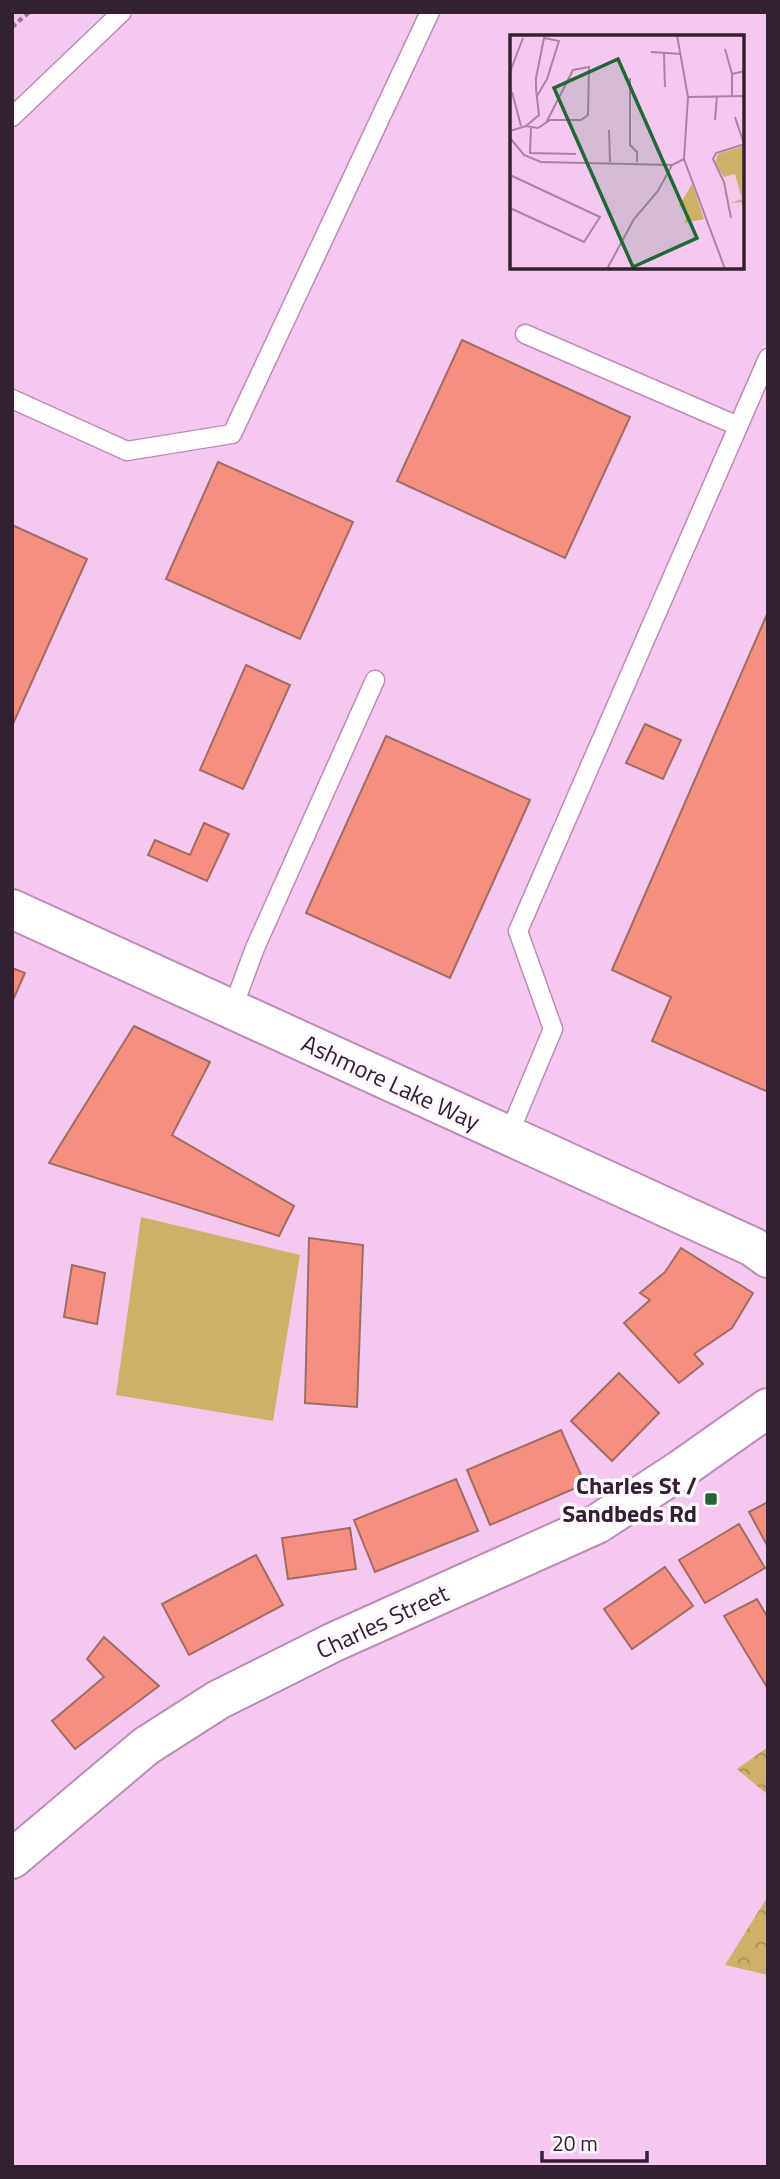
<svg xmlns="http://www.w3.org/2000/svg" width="780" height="2179" font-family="'Titillium Web',sans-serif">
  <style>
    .forest { fill: url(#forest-crowns) }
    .garden { fill: #ccb166 }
    .building { fill: #f58f80; stroke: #a36c63; stroke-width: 2 }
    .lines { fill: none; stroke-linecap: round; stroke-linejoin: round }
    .service-casing { stroke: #b88eb3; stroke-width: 21 }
    .tertiary-casing { stroke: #b88eb3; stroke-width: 42 }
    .path { stroke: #977894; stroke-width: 4.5; stroke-dasharray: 5 3.5; stroke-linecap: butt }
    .service { stroke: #fff; stroke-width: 18 }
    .tertiary { stroke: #fff; stroke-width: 38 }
    .poi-dot { fill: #206936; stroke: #fcf8fc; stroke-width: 2.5 }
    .labels { text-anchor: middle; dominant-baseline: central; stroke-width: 7; stroke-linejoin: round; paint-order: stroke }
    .street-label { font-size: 24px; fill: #322130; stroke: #fcf8fc }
    .poi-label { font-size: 24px; font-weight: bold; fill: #322130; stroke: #fcf8fc; text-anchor: end }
    .inset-road { fill: none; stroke: #a785a3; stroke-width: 2 }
    .view { fill: #206936; fill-opacity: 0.15; stroke: #206936; stroke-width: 3.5 }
    .inset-edge { fill: none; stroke: #322130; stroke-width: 3.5 }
  </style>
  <defs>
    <pattern id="forest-crowns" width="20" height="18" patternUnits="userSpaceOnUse" patternTransform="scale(1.75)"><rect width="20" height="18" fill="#ccb166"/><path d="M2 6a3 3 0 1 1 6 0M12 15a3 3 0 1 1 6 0" fill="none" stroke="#a69054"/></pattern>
  </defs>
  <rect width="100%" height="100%" fill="#f5c8f0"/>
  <path class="forest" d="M768,1747V1795L737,1769Z
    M768,1896V1975L725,1965Z"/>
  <path class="garden" d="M141,1217L300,1255L273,1421L116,1395Z"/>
  <path class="building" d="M462,340L630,417L565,558L397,481Z
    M218,462L353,522L300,639L166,579Z
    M12,525L87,559L12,726Z
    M768,612V1087L766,1091L652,1041L671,997L612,970Z
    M246,665L290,685L243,789L200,770Z
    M645,724L681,740L663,779L626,763Z
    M386,736L530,800L450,978L306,913Z
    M204,823L229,834L207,881L148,855L155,840L190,855Z
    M12,968L25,973L12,1002Z
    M134,1026L210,1062L172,1135L294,1206L279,1236L49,1163Z
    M309,1238L363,1245L357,1407L305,1403Z
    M681,1248L753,1293L732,1328L694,1354L703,1364L679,1383L624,1323L650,1300L640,1293L665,1272Z
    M72,1265L105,1273L97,1324L64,1317Z
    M619,1373L659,1413L612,1461L571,1421Z
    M561,1430L585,1484L490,1525L467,1470Z
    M456,1479L478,1531L375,1572L354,1520Z
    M768,1502V1547L749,1512Z
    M739,1524L765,1568L705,1603L679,1560Z
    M350,1528L356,1569L288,1579L282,1538Z
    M256,1555L283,1605L189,1655L162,1604Z
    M665,1567L693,1606L632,1649L604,1609Z
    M757,1599L768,1618V1689L724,1616Z
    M104,1637L159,1686L75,1749L52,1721L104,1677L87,1659Z"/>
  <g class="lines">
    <defs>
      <path id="service" d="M12,117L122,12
        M525,334L738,426
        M12,399L127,451L232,434L430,12
        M232,1010L255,948L375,680
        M508,1136L553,1029L518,931L768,358"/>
      <path id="tertiary" d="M12,909L753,1247L768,1258
        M12,1859L146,1746L218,1700L334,1642L597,1524L680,1470L768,1408"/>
    </defs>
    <use href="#service" class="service-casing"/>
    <use href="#tertiary" class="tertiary-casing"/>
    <path class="path" d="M12,27L29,12"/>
    <use href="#service" class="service"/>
    <use href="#tertiary" class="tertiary"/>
  </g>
  <rect class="poi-dot" x="704" y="1492" width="14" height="14" rx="3.5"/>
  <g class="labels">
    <g class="street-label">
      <text transform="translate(391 1082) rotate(25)">Ashmore Lake Way</text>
      <text transform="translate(382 1621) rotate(-25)">Charles Street</text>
    </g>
    <g class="poi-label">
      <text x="697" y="1485">Charles St /<tspan x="697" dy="28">Sandbeds Rd</tspan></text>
    </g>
  </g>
  <g transform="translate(510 35)">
    <rect width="234" height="234" fill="#f5c8f0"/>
    <path d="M234,111V176L231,167L220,168L232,164L225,139L214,142L205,128L208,119Z" fill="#ccb166"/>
    <path d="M182,149L194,184L175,188L177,174L169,171Z" fill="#ccb166"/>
    <path class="inset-road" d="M167,0L178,62L174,124L215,234M215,14L222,39M141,17L171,19M154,19L155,52M0,37L13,3M120,43V110L127,117V127M2,57L11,91M178,62L235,61M222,62V39L235,36M225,82L234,109M205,85L207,61M16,91L29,80L26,54V43L34,3L49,6L37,44L27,61M21,93L20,118L66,119M99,95L100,127M0,96L16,91L28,93L40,85H71L78,80L79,32L63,35L37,86M0,103L14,120L31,127L162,130M0,140L90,182L74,207L0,173M221,183L214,147L203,124L206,118L235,109M97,234L124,184L148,156L162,130L174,124"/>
    <path class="view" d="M108,24L187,203L123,232L44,53Z"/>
    <rect width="234" height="234" class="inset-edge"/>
  </g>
  <rect width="780" height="2179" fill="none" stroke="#322130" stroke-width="28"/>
  <path d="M542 2151v10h105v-10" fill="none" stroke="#322130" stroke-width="3.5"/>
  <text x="552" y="2151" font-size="21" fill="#322130" stroke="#fcf8fc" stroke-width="5" paint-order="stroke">20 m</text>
</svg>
